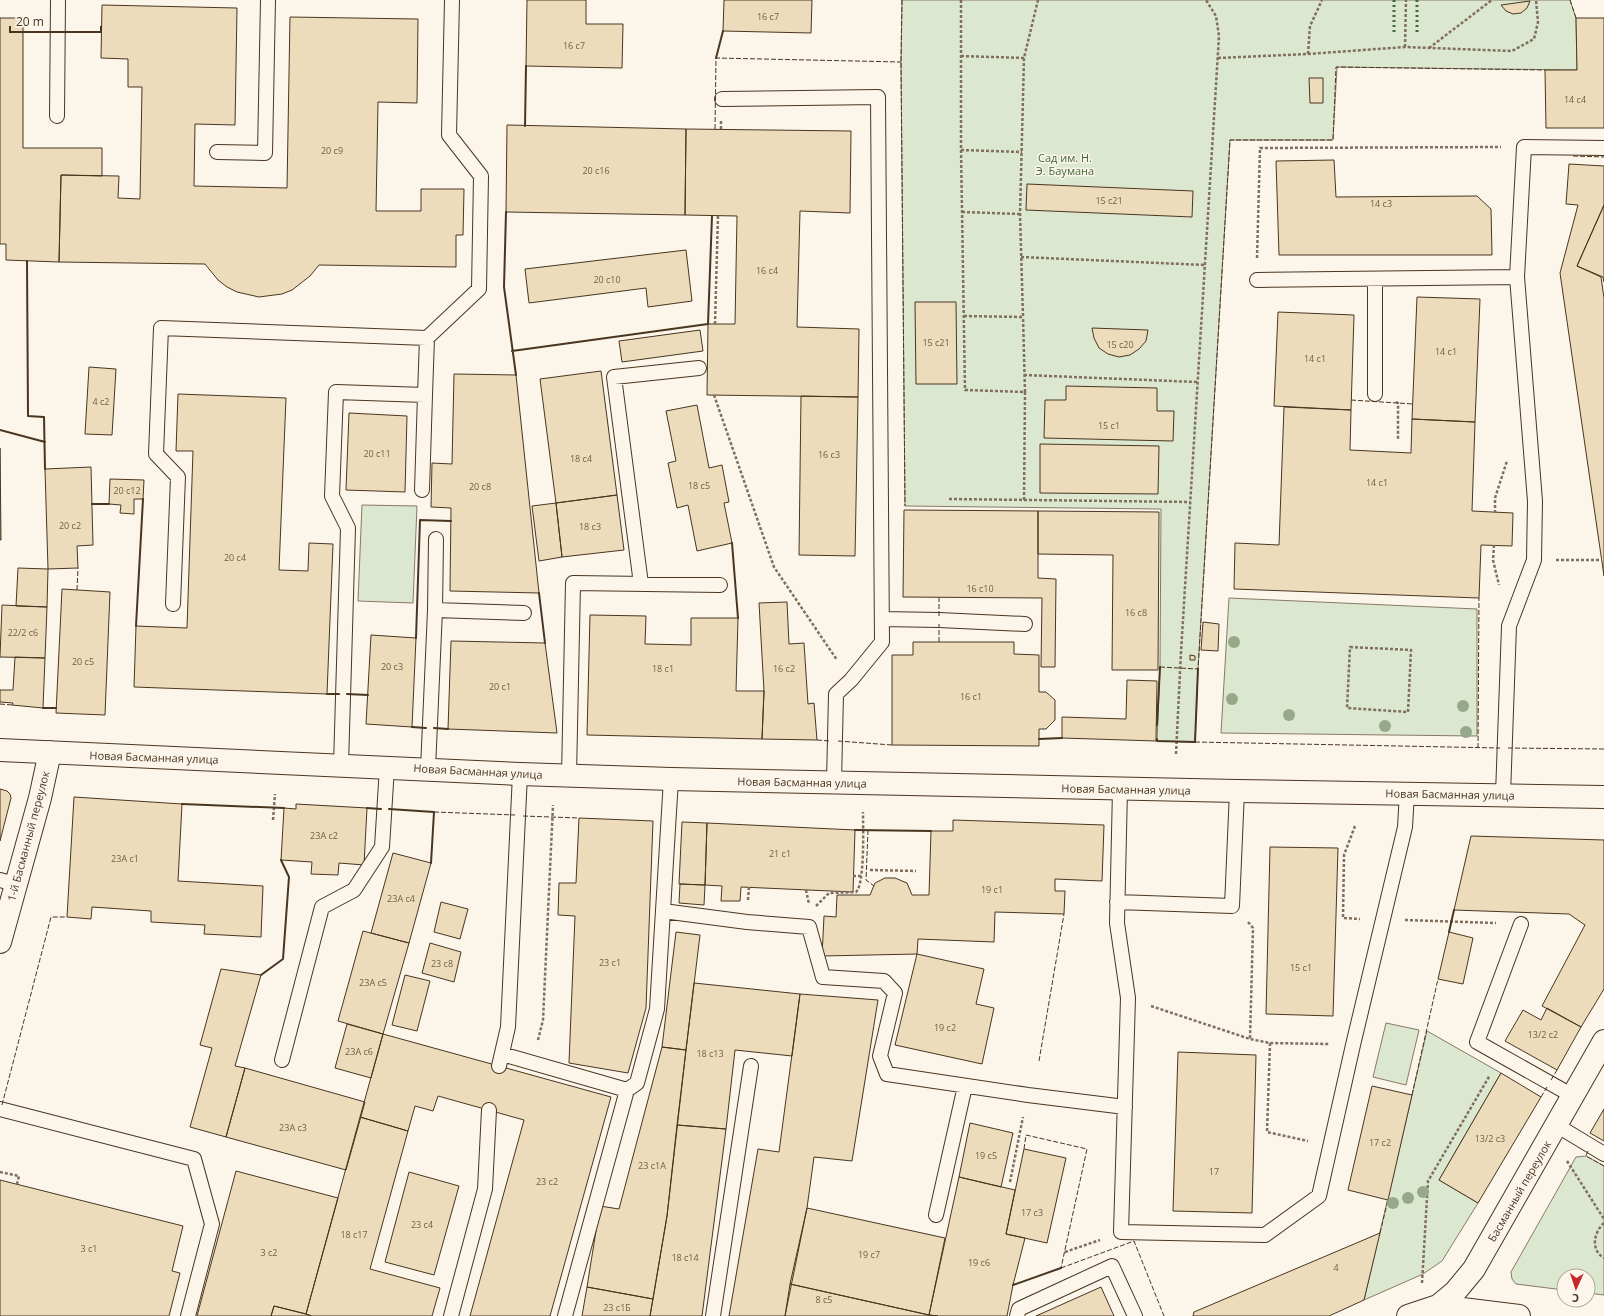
<svg xmlns="http://www.w3.org/2000/svg" width="1604" height="1316" font-family="'Open Sans',sans-serif">
  <style>
    .green { fill: #dce7d0; stroke: #887966 }
    .building { fill: #ecdcbc; stroke: #4a3520 }
    .lines { fill: none; stroke-linecap: round; stroke-linejoin: round }
    .lane-casing { stroke: #4a3520; stroke-width: 16 }
    .street-casing { stroke: #4a3520; stroke-width: 24 }
    .secondary-casing { stroke: #4a3520; stroke-width: 24 }
    .path { stroke: #7f6f5c; stroke-width: 2.5; stroke-dasharray: 3 2; stroke-linecap: butt }
    .lane { stroke: #fbf6e9; stroke-width: 14 }
    .street { stroke: #fbf6e9; stroke-width: 22 }
    .secondary { stroke: #fbf6e9; stroke-width: 22 }
    .hedge { stroke: #436837; stroke-width: 3; stroke-dasharray: 2 3; stroke-linecap: butt }
    .fence { stroke: #4a3520; stroke-width: 1; stroke-dasharray: 5 2; stroke-linecap: butt }
    .wall { stroke: #4a3520; stroke-width: 2 }
    .tree { fill: #96a887 }
    .labels { text-anchor: middle; dominant-baseline: central; stroke-width: 3; stroke-linejoin: round; paint-order: stroke }
    .number-label { font-size: 9px; fill: #725f47 }
    .park-label { font-size: 11px; fill: #436837; stroke: #fbf6e9 }
    .street-label { font-size: 11px; fill: #4a3520; stroke: #fbf6e9 }
  </style>
  <rect width="100%" height="100%" fill="#fbf6e9"/>
  <path class="green" d="M902,0H1570L1576,18L1577,70L1337,67L1333,140H1230L1198,669L1195,742L1157,741L1160,667L1161,509L905,506L901,62Z
    M362,505L417,506L413,603L358,601Z
    M1229,598L1477,609V736L1221,733Z
    M1386,1023L1419,1030L1406,1085L1373,1077Z
    M1427,1031L1501,1073L1439,1180L1478,1203L1442,1261L1423,1274L1364,1300Z
    M1586,1156L1604,1166V1295L1588,1293V1276H1564V1290L1516,1284L1512,1279L1511,1272L1576,1157Z"/>
  <path class="building" d="M527,0H586V24H623L622,68L526,66Z
    M724,0H812L811,33L723,31Z
    M1530,1L1527,8L1521,13L1513,14L1506,11L1501,5Z
    M102,5L237,8L235,125L195,124L194,186L287,188L290,17L418,19L417,103L378,102L376,211H421V189H464L463,235H456V267L319,265L310,276L292,290L282,294L259,297L237,292L227,287L218,280L205,264L59,262L61,175L119,176L118,198L140,199L142,87H128V59L101,58Z
    M0,18H23V148H102V176L61,175L59,262L6,260V244H0Z
    M1576,18H1604V128H1546L1545,70H1577Z
    M1309,78H1323V103H1310Z
    M507,125L686,129L685,215L506,212Z
    M686,129L851,131L850,213L800,211L797,327L859,329L858,397L707,395L708,324H735L737,216L685,215Z
    M1334,160L1336,197L1477,196L1491,209L1492,255H1279L1276,161Z
    M1569,164L1604,166V205L1577,266L1601,277L1604,298V576L1560,273L1578,205L1566,204Z
    M1027,184L1193,191L1192,217L1026,210Z
    M1604,205V282L1603,277L1577,266Z
    M686,250L692,301L648,307L646,288L529,303L525,269Z
    M1417,297L1480,299L1475,422L1412,419Z
    M915,302H956L957,384H916Z
    M1278,312L1354,315L1351,410L1274,406Z
    M1092,328L1148,330L1146,341L1139,349L1130,355L1119,357L1108,354L1099,348L1094,338Z
    M700,330L703,351L622,362L619,341Z
    M89,367L116,369L112,435L85,434Z
    M601,371L617,495L556,503L540,379Z
    M454,374L516,375L539,593L450,591L451,508L431,507L432,463L452,464Z
    M1066,386L1157,388V411H1174L1173,441L1044,438L1045,400H1066Z
    M178,394L286,398L279,570L308,571L309,543L333,544L327,694L134,687L136,626L187,628L193,451H176Z
    M801,396L858,397L855,556L799,555Z
    M697,405L709,468L722,465L729,502L724,503L732,543L697,551L688,505L677,508L668,463L676,461L666,411Z
    M1284,407L1351,410L1350,450L1411,453L1412,419L1475,422L1472,511L1513,513L1512,546L1481,545L1479,598L1234,589L1235,543L1279,545Z
    M349,413L407,416L405,492L346,490Z
    M1040,444L1159,446L1158,494L1040,493Z
    M0,448L1,540H0Z
    M91,467L93,545L77,546L78,568L48,569L45,469Z
    M110,479L144,480L143,499H134V514L120,513L121,505L109,504Z
    M617,495L624,550L562,557L556,503Z
    M556,503L562,557L539,561L532,506Z
    M904,510L1038,511V578L1056,579L1055,667H1041L1042,598L903,597Z
    M1038,511L1159,512L1158,670H1112L1113,555L1038,554Z
    M18,568L48,569L47,607L16,606Z
    M62,589L110,592L105,715L56,713Z
    M787,602L789,644L804,643L808,704L814,703L817,740L762,739L764,691L759,603Z
    M2,605L47,607L45,658L0,657Z
    M590,615L646,616L645,644L691,645V618H738L736,691H764L762,739L587,735Z
    M1203,622L1219,624L1218,651L1201,650Z
    M371,635L416,638L412,727L366,724Z
    M451,641L545,643L557,733L448,729Z
    M913,642H1014V654L1039,655V692H1046L1055,700V720L1046,729H1039V746L892,745V655H913Z
    M1190,655L1195,656V660H1190Z
    M15,657L45,658L43,708L12,705L13,703L0,702V690H13Z
    M1127,680L1157,681L1156,741L1062,738V717L1126,719Z
    M0,789L7,791L10,794L11,798L0,841Z
    M74,797L182,804L178,881L263,886L261,937L204,934L205,925L151,922V911L92,907L91,919L67,917Z
    M296,804L367,808L364,865L339,863L338,875L311,874L312,862L281,860L284,808L296,809Z
    M579,818L653,821L646,1008L628,1073L569,1063L575,916L558,915L559,883H576Z
    M953,820L1104,825L1102,881L1055,879V891H1065L1064,914L995,912L994,942L918,939L917,954L822,956L824,916L836,917L837,895H870L875,883L885,878H895L907,883L912,895H929L931,831H953Z
    M682,822L707,823L705,885L679,884Z
    M707,823L855,830L853,892L741,887L740,901H721L722,886L705,885Z
    M1471,836L1604,840V989L1581,1027L1542,1006L1585,925L1569,914L1454,910Z
    M1270,847L1338,848L1333,1016L1266,1014Z
    M393,853L431,863L409,943L371,933Z
    M680,884L705,885L704,905L679,903Z
    M441,902L468,909L460,939L434,932Z
    M363,931L409,943L383,1034L338,1021Z
    M676,932L700,935L686,1050L662,1047Z
    M1449,932L1473,938L1463,984L1438,979Z
    M430,943L461,952L454,982L422,973Z
    M917,954L984,969L976,1004L994,1008L982,1064L895,1045Z
    M221,969L261,975L235,1066L245,1068L226,1137L190,1127L212,1048L200,1045Z
    M405,975L430,981L417,1031L392,1025Z
    M694,983L800,994L792,1056L735,1050L726,1129L677,1125Z
    M800,994L878,1000L852,1161L814,1157L807,1208L785,1316H729L758,1149L779,1152Z
    M1547,1008L1581,1027L1557,1070L1505,1041L1523,1010L1541,1020Z
    M347,1024L383,1034L371,1078L335,1068Z
    M383,1034L611,1097L550,1316H470L524,1120L438,1096L433,1111L415,1106L408,1131L360,1117Z
    M662,1047L686,1050L667,1216L653,1299L587,1287L600,1206L619,1209Z
    M1178,1052L1256,1055L1252,1213L1173,1211Z
    M245,1068L365,1102L346,1170L226,1137Z
    M1501,1073L1541,1097L1478,1203L1439,1180Z
    M1372,1086L1412,1095L1388,1200L1348,1190Z
    M1604,1109V1141L1590,1133Z
    M360,1117L408,1131L370,1269L440,1288L432,1316H312L306,1314Z
    M970,1123L1013,1133L1001,1187L959,1177Z
    M677,1125L726,1129L702,1316H650L667,1216Z
    M1024,1149L1066,1158L1047,1243L1006,1234Z
    M236,1171L338,1198L306,1314L274,1306L271,1316H197Z
    M409,1172L459,1186L434,1275L385,1262Z
    M959,1177L1015,1190L1006,1234L1025,1238L1013,1285L1007,1316H938L929,1315Z
    M0,1180L183,1226L172,1271L180,1273L169,1316H0Z
    M807,1208L945,1238L929,1315L790,1284Z
    M1380,1233L1364,1300L1329,1316H1193L1194,1312Z
    M790,1284L929,1315L938,1316H785Z
    M587,1287L653,1299L650,1316H582Z
    M1101,1287L1114,1316H1036Z
    M274,1306L306,1314L311,1316H271Z"/>
  <g class="lines">
    <defs>
      <path id="lane" d="M722,99L878,97L882,642L851,680L836,694L834,782
        M57,116L58,0
        M217,152L265,153L268,0
        M1375,279V394
        M1257,280L1517,277
        M427,338L479,289L481,176L449,135L452,0
        M641,584L614,377L699,368
        M173,604L178,477L156,454L161,328L427,338L425,395
        M435,610L524,613
        M882,619L939,620L1025,624
        M341,765L348,528L332,496L336,392L425,395L422,490
        M428,769L435,610L436,539
        M569,776L573,583L720,585
        M1120,789L1117,923L1128,998L1121,1232L1265,1235L1319,1196L1353,1045L1405,827L1407,793
        M1503,795L1509,626L1534,560L1535,501L1517,277L1524,147L1604,148
        M0,880L15,884
        M1117,902L1232,906L1237,791
        M663,911L747,922L809,927L823,977L884,981L895,993L880,1056L887,1074L1028,1095L1125,1107
        M1521,924L1477,1042L1573,1096
        M502,1054L627,1090
        M282,1060L322,907L354,890L382,847L387,767
        M499,1066L508,1027L520,774
        M0,1109L194,1159L212,1224L188,1316
        M1556,1125L1604,1154
        M936,1215L965,1086
        M451,1316L485,1189L489,1110
        M565,1316L627,1090L637,1083L657,1009L671,779
        M713,1316L751,1066
        M1017,1316L1019,1309L1112,1266L1135,1316"/>
      <path id="street" d="M1438,1306L1519,1316
        M1408,1316L1438,1306L1455,1292L1474,1269L1604,1041"/>
      <path id="secondary" d="M0,750L520,774L671,779L1237,791L1604,797
        M0,942L40,798L50,752"/>
    </defs>
    <use href="#lane" class="lane-casing"/>
    <use href="#street" class="street-casing"/>
    <use href="#secondary" class="secondary-casing"/>
    <path class="path" d="M961,0V150L965,390L1025,392L1023,317
      M1405,47L1406,0
      M1429,48L1492,0
      M1308,54L1310,26L1322,0
      M961,56L1024,58
      M1218,58L1308,54L1405,47L1512,51L1534,39L1538,22L1536,0
      M721,129V121
      M961,150L1022,152
      M962,212L1020,214
      M1021,257L1205,265
      M1257,258L1260,148L1501,147
      M964,316L1023,317L1020,214L1024,58L1038,0
      M715,324L718,215
      M1024,375L1197,382
      M714,395L774,567L837,660
      M1396,402L1398,403V440
      M949,499L1190,502
      M1024,500L1025,392
      M1495,513V498L1507,461
      M1494,545L1493,560L1499,585
      M1556,560H1602
      M1350,647L1411,650L1408,712L1347,708Z
      M1176,754L1181,652L1219,36L1216,16L1206,0
      M273,820L275,794
      M1355,826L1344,855L1343,918L1360,919
      M870,870L916,871
      M853,876H862
      M806,890L809,904
      M748,900L749,887
      M816,906L829,893L856,892C865,884 863,827 863,812
      M1405,920L1496,923
      M1248,922L1253,928L1250,1039
      M1151,1006L1250,1039L1270,1043L1330,1044
      M538,1040L543,1020L553,805
      M1270,1043L1267,1132L1308,1141
      M1567,1161L1604,1219
      M0,1172L19,1176L17,1184
      M1010,1182L1023,1117
      M1604,1223C1594,1232 1590,1250 1604,1258
      M1065,1252L1100,1240
      M1422,1283L1428,1181L1490,1075"/>
    <use href="#lane" class="lane"/>
    <use href="#street" class="street"/>
    <use href="#secondary" class="secondary"/>
    <path class="hedge" d="M1394,32V0
      M1417,32V0"/>
    <path class="fence" d="M902,0L901,62L905,506
      M1570,0L1576,18
      M715,129L716,58L901,62
      M1573,156L1604,157
      M1351,400L1413,404
      M77,590L78,568
      M939,616V597
      M939,642V624
      M1160,667L1198,669L1230,140H1333L1336,67L1545,70
      M0,704L12,705
      M817,740L830,741
      M838,741L892,745
      M1195,742L1500,748
      M1478,748L1479,598
      M1508,748L1604,749
      M434,812L515,815
      M523,816L579,818
      M868,830L866,880L874,886
      M1039,1061L1064,914
      M1551,1080L1557,1070
      M1412,1095L1438,979
      M1541,1097L1547,1087
      M2,1105L51,917H67
      M1024,1149L1026,1135L1087,1149L1061,1268
      M1588,1151L1586,1156L1604,1166
      M1380,1233L1388,1200
      M1061,1268L1134,1241L1164,1316"/>
    <path class="wall" d="M716,58L723,31
      M525,126L526,66
      M506,212L504,287L516,375
      M27,261L28,416L44,417L45,469
      M512,351L708,324L712,216
      M0,430L45,442
      M92,504H109
      M732,543L738,618
      M539,593L545,643
      M136,626L143,499
      M416,638L420,520L451,521
      M327,694H339
      M347,694L368,695
      M43,708H56
      M1157,725L1160,667
      M412,727L426,728
      M434,728L448,729
      M1039,739L1062,738
      M1157,739V741L1195,742L1198,669
      M182,804L284,808
      M367,808L381,809
      M389,809L434,812L431,863
      M855,830L931,831
      M1449,932L1454,910
      M261,975L283,959L289,877L281,860
      M1013,1285L1061,1268"/>
  </g>
  <g class="tree">
    <circle cx="1234" cy="642" r="6"/>
    <circle cx="1232" cy="699" r="6"/>
    <circle cx="1463" cy="706" r="6"/>
    <circle cx="1289" cy="715" r="6"/>
    <circle cx="1385" cy="726" r="6"/>
    <circle cx="1466" cy="732" r="6"/>
    <circle cx="1423" cy="1192" r="6"/>
    <circle cx="1408" cy="1198" r="6"/>
    <circle cx="1393" cy="1203" r="6"/>
  </g>
  <g class="labels">
    <g class="number-label">
      <text x="768" y="16">16 с7</text>
      <text x="574" y="45">16 с7</text>
      <text x="1575" y="99">14 с4</text>
      <text x="332" y="150">20 с9</text>
      <text x="596" y="170">20 с16</text>
      <text x="1109" y="200">15 с21</text>
      <text x="1381" y="203">14 с3</text>
      <text x="767" y="270">16 с4</text>
      <text x="607" y="279">20 с10</text>
      <text x="936" y="342">15 с21</text>
      <text x="1120" y="344">15 с20</text>
      <text x="1446" y="351">14 с1</text>
      <text x="1315" y="358">14 с1</text>
      <text x="101" y="401">4 с2</text>
      <text x="1109" y="425">15 с1</text>
      <text x="377" y="453">20 с11</text>
      <text x="829" y="454">16 с3</text>
      <text x="581" y="458">18 с4</text>
      <text x="1377" y="482">14 с1</text>
      <text x="699" y="485">18 с5</text>
      <text x="480" y="486">20 с8</text>
      <text x="127" y="490">20 с12</text>
      <text x="70" y="525">20 с2</text>
      <text x="590" y="526">18 с3</text>
      <text x="235" y="557">20 с4</text>
      <text x="980" y="588">16 с10</text>
      <text x="1136" y="612">16 с8</text>
      <text x="23" y="632">22/2 с6</text>
      <text x="83" y="661">20 с5</text>
      <text x="392" y="666">20 с3</text>
      <text x="663" y="668">18 с1</text>
      <text x="784" y="668">16 с2</text>
      <text x="500" y="686">20 с1</text>
      <text x="971" y="696">16 с1</text>
      <text x="324" y="835">23А с2</text>
      <text x="780" y="853">21 с1</text>
      <text x="125" y="858">23А с1</text>
      <text x="992" y="889">19 с1</text>
      <text x="401" y="898">23А с4</text>
      <text x="610" y="962">23 с1</text>
      <text x="442" y="963">23 с8</text>
      <text x="1301" y="967">15 с1</text>
      <text x="373" y="982">23А с5</text>
      <text x="945" y="1027">19 с2</text>
      <text x="1543" y="1034">13/2 с2</text>
      <text x="359" y="1051">23А с6</text>
      <text x="710" y="1053">18 с13</text>
      <text x="293" y="1127">23А с3</text>
      <text x="1490" y="1138">13/2 с3</text>
      <text x="1380" y="1142">17 с2</text>
      <text x="986" y="1155">19 с5</text>
      <text x="652" y="1165">23 с1А</text>
      <text x="1214" y="1171">17</text>
      <text x="547" y="1181">23 с2</text>
      <text x="1032" y="1212">17 с3</text>
      <text x="422" y="1224">23 с4</text>
      <text x="354" y="1234">18 с17</text>
      <text x="89" y="1248">3 с1</text>
      <text x="269" y="1252">3 с2</text>
      <text x="869" y="1254">19 с7</text>
      <text x="685" y="1257">18 с14</text>
      <text x="979" y="1262">19 с6</text>
      <text x="1336" y="1267">4</text>
      <text x="824" y="1299">8 с5</text>
      <text x="617" y="1307">23 с1Б</text>
    </g>
    <g class="park-label">
      <text x="1065" y="157">Сад им. Н.<tspan x="1065" dy="13">Э. Баумана</tspan></text>
    </g>
    <g class="street-label">
      <text transform="translate(154 757) rotate(2)">Новая Басманная улица</text>
      <text transform="translate(478 771) rotate(3)">Новая Басманная улица</text>
      <text transform="translate(802 782) rotate(1)">Новая Басманная улица</text>
      <text transform="translate(1126 789) rotate(1)">Новая Басманная улица</text>
      <text transform="translate(1450 794) rotate(1)">Новая Басманная улица</text>
      <text transform="translate(28 836) rotate(-75)">1-й Басманный переулок</text>
      <text transform="translate(1519 1191) rotate(-60)">Басманный переулок</text>
    </g>
  </g>
  <g transform="translate(1576 1288) rotate(183)"><circle r="19" fill="#fbf6e9" stroke="#b4a999"/>
  <path d="M0-3L7 15L0 10L-7 15Z" fill="#c62828"/>
  <text y="-6" font-size="11" font-weight="bold" text-anchor="middle" fill="#4a3520">С</text>
  </g>
  <path d="M10 26v6h91v-6" fill="none" stroke="#4a3520" stroke-width="2"/>
  <text x="16" y="26" font-size="12" fill="#4a3520" stroke="#fbf6e9" stroke-width="3" paint-order="stroke">20 m</text>
</svg>
